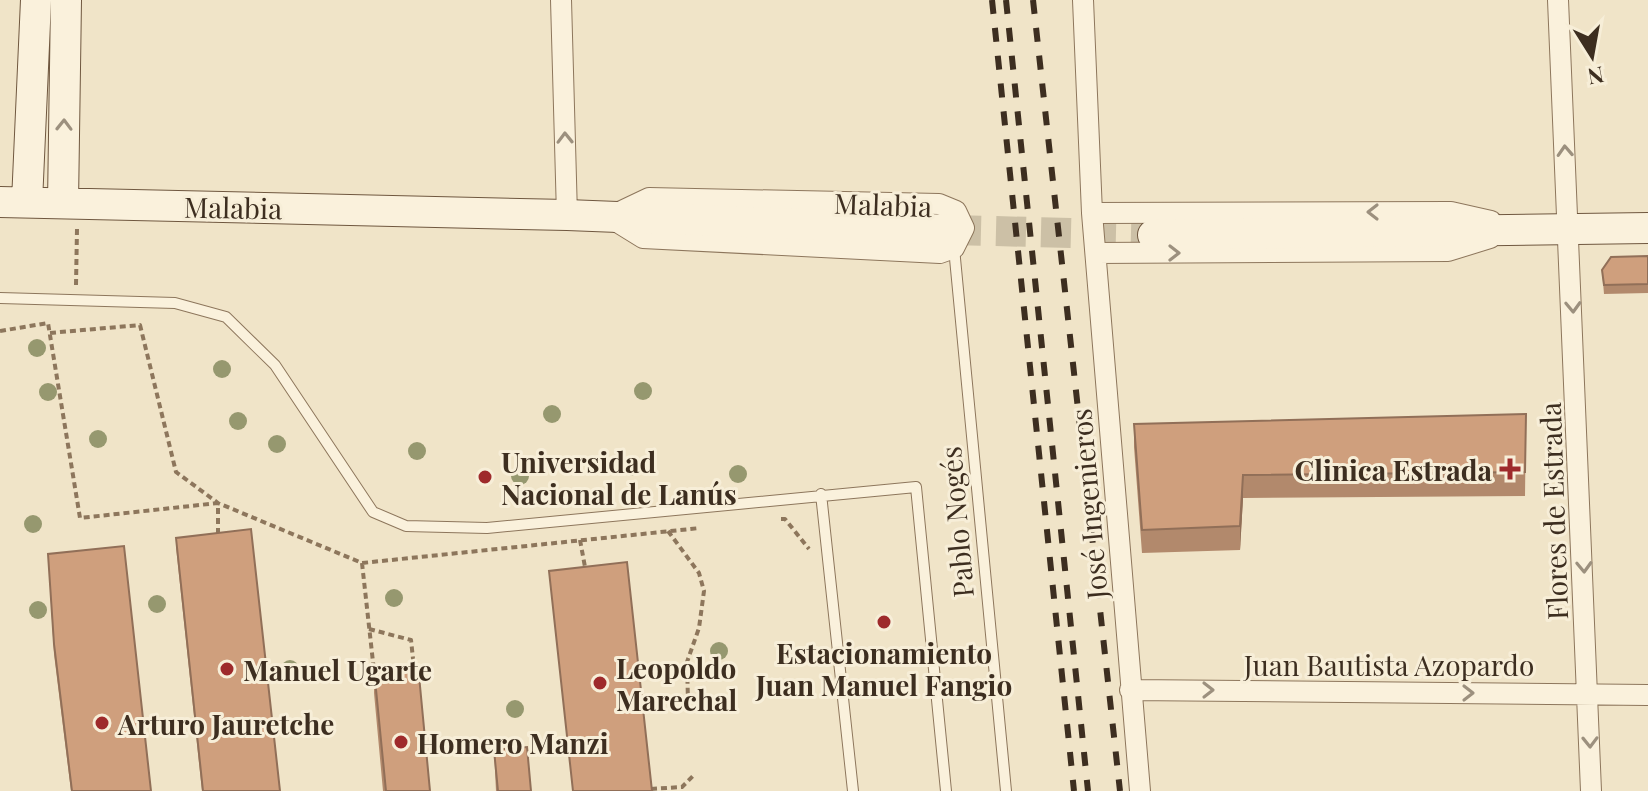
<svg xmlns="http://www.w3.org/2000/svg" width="1648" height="791" font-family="'Playfair Display',serif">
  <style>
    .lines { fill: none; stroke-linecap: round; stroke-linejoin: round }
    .secondary-tunnel { stroke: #ccc0a6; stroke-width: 30; stroke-dasharray: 30 15; stroke-linecap: butt }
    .service-casing { stroke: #8d765c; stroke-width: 12 }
    .minor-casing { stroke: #8d765c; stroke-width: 22 }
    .secondary-casing { stroke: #6f573f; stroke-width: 32 }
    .path { stroke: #8d765c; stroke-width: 4; stroke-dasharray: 6 4; stroke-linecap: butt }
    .service { stroke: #faf1dc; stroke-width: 10 }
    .minor { stroke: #faf1dc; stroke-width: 20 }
    .secondary { stroke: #faf1dc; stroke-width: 30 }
    .rail { stroke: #3d2e20; stroke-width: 6; stroke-dasharray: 14 14; stroke-linecap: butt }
    .tree { fill: #96986f }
    .wall { fill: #b2896c }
    .shaded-wall { fill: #916f58 }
    .building { fill: #cf9f7d; stroke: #916f58; stroke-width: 2 }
    .oneway { stroke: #9c907e }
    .poi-dot { fill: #9e2a2b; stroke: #f7eed8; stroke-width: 3 }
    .labels { text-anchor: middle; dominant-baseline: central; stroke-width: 6; stroke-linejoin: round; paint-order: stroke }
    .street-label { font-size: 28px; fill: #3d2e20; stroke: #f7eed8 }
    .poi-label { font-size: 28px; font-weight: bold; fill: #3d2e20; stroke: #f7eed8; text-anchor: start }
  </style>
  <rect width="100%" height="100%" fill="#f0e4c8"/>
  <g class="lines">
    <path class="secondary-tunnel" d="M951,230L1153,235"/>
    <defs>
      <path id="service" d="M954,248L1006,791
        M0,298L175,303L226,317L275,365L373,512L406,526L487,528L916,487L946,791
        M821,494L853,791"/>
      <path id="minor" d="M561,0L567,215
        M1083,0L1092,213L1140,791
        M1558,0L1591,791
        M649,198L939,204L956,211L964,228L954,248L940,253L643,238L609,217Z
        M1092,213L1451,212L1491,221
        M1096,253L1448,251L1490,238
        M1130,690L1648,695"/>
      <path id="secondary" d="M0,202L567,215L951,230
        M27,202L36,0
        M63,203L66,0
        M1153,235L1648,228"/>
    </defs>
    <use href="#service" class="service-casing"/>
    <use href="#minor" class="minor-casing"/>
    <use href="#secondary" class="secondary-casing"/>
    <path class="path" d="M76,285L77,229
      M0,331L48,323L80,518L218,503V536
      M50,333L140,325L176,472L218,503L362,563L700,528
      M781,519H785L809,549
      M668,531L699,573L704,591L699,628L687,662L688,702
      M580,540L585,567
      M362,563L375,680
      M369,629L411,640L414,668
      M651,789L682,787L693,776"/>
    <use href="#service" class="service"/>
    <use href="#minor" class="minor"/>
    <use href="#secondary" class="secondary"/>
    <path class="rail" d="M992,0L1074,791
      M1006,0L1088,791
      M1033,0L1120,791"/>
  </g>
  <g class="tree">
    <circle cx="37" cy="348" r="9"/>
    <circle cx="222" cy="369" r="9"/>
    <circle cx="643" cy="391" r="9"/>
    <circle cx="48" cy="392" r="9"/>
    <circle cx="552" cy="414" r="9"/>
    <circle cx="238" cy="421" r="9"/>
    <circle cx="98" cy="439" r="9"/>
    <circle cx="277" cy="444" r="9"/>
    <circle cx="417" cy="451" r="9"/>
    <circle cx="630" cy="467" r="9"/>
    <circle cx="738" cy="474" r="9"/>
    <circle cx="520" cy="476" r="9"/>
    <circle cx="33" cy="524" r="9"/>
    <circle cx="394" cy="598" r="9"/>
    <circle cx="157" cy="604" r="9"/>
    <circle cx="38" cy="610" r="9"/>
    <circle cx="719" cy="651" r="9"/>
    <circle cx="290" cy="669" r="9"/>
    <circle cx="515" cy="709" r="9"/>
  </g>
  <path class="wall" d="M1648,256V293L1604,294L1602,270Z
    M1526,414L1525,496L1243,498L1240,550L1142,553L1134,447V424Z
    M176,538L280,791H202L176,547Z
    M48,554L151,791H71L54,654Z
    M374,669L430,791H383L374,693Z
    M494,750L531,791H496Z"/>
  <path class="shaded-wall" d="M1243,475V498L1240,550V526Z"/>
  <path class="building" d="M1648,256V284L1604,285L1602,270L1611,257Z
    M1526,414L1525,472L1243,475L1240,526L1142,530L1134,424Z
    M251,529L280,791H203L176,538Z
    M124,546L151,791H72L54,644L48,554Z
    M627,562L652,791H573L549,571Z
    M418,665L430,791H386L374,669Z
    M527,747L531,791H498L494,750Z"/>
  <defs><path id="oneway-chevron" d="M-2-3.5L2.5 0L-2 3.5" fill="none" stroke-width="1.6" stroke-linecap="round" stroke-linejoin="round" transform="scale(2)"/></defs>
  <g class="oneway">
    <use href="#oneway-chevron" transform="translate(64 125) rotate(-89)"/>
    <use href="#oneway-chevron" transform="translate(565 138) rotate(-91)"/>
    <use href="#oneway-chevron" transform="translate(1565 151) rotate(-93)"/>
    <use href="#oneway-chevron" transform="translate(1373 212) rotate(180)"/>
    <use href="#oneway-chevron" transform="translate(1174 253)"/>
    <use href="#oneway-chevron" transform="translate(1573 307) rotate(88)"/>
    <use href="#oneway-chevron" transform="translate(1584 567) rotate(88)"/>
    <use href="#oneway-chevron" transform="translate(1208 690)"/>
    <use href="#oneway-chevron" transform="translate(1468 693)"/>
    <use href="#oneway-chevron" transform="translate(1590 742) rotate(89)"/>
  </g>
  <g class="poi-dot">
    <path d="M1506 457h8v8h8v8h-8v8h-8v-8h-8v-8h8z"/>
    <circle cx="485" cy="477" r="8"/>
    <circle cx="884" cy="622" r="8"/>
    <circle cx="227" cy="669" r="8"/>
    <circle cx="600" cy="683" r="8"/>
    <circle cx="102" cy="723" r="8"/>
    <circle cx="401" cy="742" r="8"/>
  </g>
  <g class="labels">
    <g class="street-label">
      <text transform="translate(883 204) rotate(2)">Malabia</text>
      <text transform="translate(233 207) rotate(1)">Malabia</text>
      <text transform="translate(1088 504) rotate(-95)">José Ingenieros</text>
      <text transform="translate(1553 511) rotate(-92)">Flores de Estrada</text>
      <text transform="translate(956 522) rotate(-95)">Pablo Nogés</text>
      <text x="1389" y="664">Juan Bautista Azopardo</text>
    </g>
    <g class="poi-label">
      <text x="501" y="461">Universidad<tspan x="501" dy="32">Nacional de Lanús</tspan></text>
      <text x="1492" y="469" text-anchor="end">Clinica Estrada</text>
      <text x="884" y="652" text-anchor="middle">Estacionamiento<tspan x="884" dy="32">Juan Manuel Fangio</tspan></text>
      <text x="616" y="667">Leopoldo<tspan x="616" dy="32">Marechal</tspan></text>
      <text x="243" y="669">Manuel Ugarte</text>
      <text x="118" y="723">Arturo Jauretche</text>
      <text x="417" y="742">Homero Manzi</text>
    </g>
  </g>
  <g transform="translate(1592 56) rotate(169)" stroke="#f7eed8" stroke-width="6" paint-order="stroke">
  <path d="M0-6L14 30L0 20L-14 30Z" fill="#3d2e20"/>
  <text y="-12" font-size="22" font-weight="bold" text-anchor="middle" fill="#3d2e20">N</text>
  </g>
</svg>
